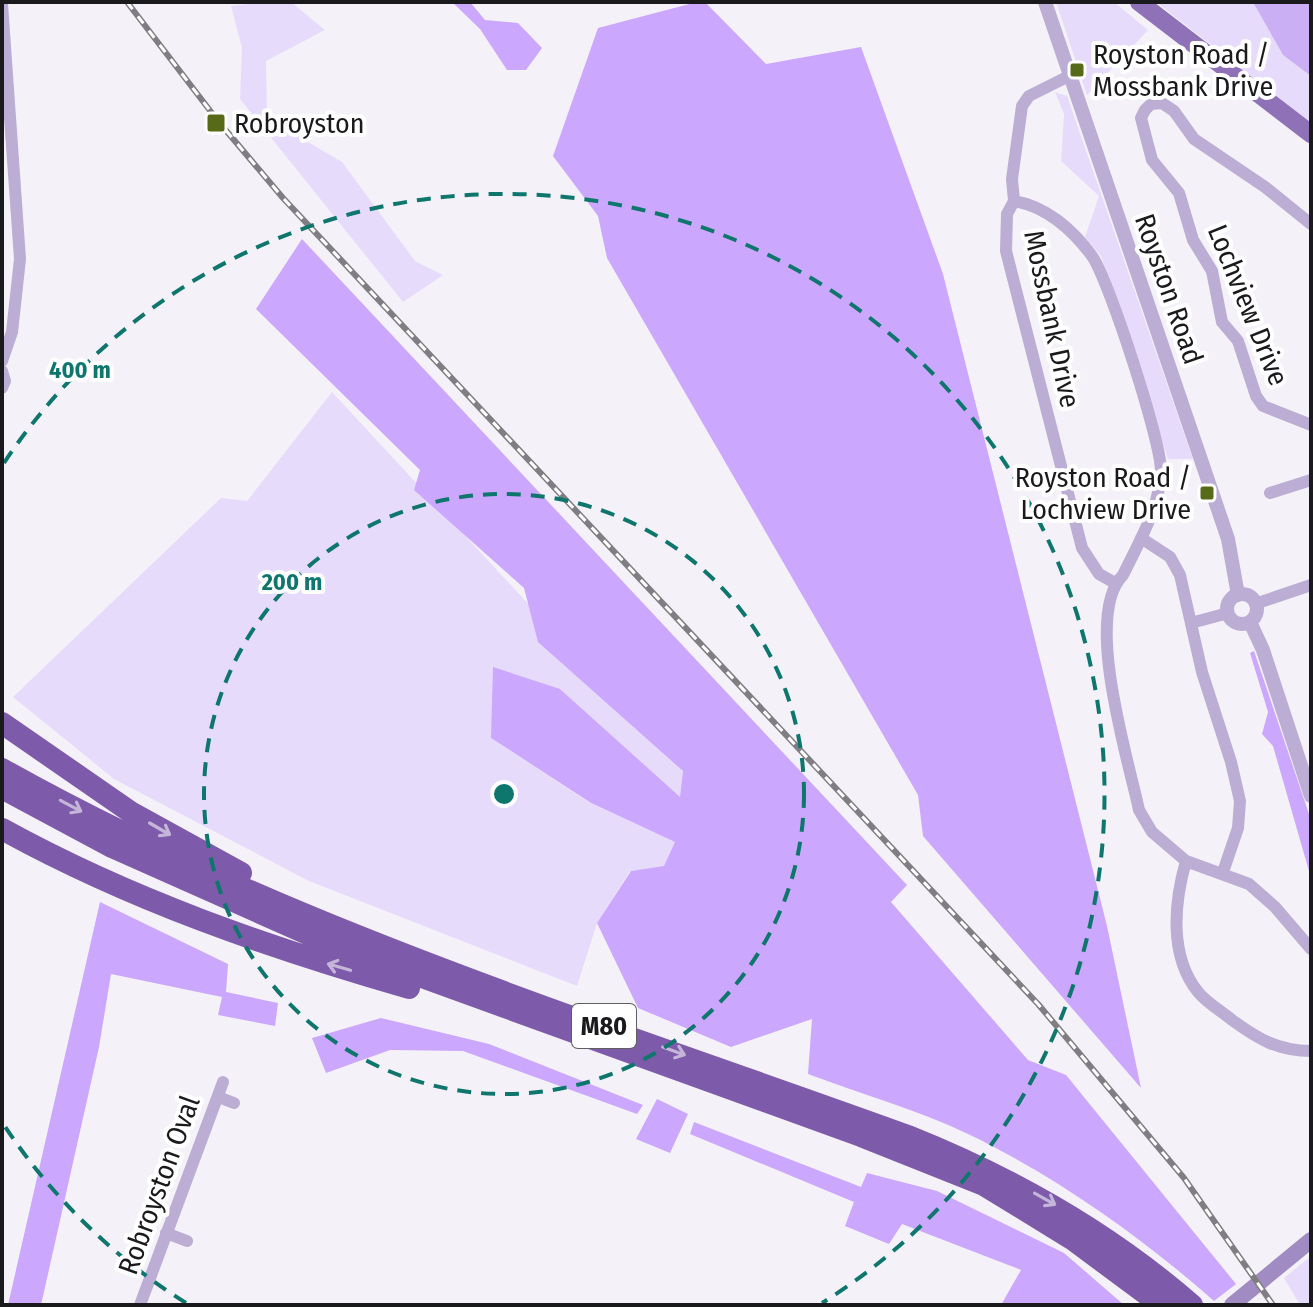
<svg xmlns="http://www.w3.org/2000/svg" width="1313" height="1307" font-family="'Fira Sans Condensed',sans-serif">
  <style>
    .green { fill: #e7dbfc }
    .forest { fill: #cba7fd }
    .water { fill: #cbaff4 }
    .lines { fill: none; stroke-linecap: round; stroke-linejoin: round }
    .minor { stroke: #bcadd4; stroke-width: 12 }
    .tertiary { stroke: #bcadd4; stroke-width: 14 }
    .secondary { stroke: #a18bc3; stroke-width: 16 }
    .primary { stroke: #8e71b6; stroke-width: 18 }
    .motorway { stroke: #7d5baa; stroke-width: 22 }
    .rail-casing { stroke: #7f7e82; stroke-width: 6 }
    .rail { stroke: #fff; stroke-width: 3; stroke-dasharray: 9; stroke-linecap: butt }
    .oneway { stroke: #c4b5d9 }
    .ring { fill: none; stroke: #0f766e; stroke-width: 4; stroke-dasharray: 14 10 }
    .poi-dot { fill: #566a17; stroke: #fff; stroke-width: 3 }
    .labels { text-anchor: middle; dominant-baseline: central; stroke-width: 8; stroke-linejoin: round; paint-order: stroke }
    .shield { fill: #fff; stroke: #5f5e60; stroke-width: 2 }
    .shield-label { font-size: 26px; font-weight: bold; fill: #1a191c }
    .poi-label { font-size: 28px; fill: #1a191c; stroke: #fff; text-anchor: start }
    .street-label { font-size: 28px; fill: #1a191c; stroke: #fff }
    .centre { fill: #0f766e; stroke: #fff; stroke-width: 4 }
    .ring-label { font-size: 24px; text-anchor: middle; font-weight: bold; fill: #0f766e; stroke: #fff; stroke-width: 8; stroke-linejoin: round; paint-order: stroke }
  </style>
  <rect width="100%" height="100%" fill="#f4f2f8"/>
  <path class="green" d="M267,2H291L325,30L266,61L267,118L342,162L415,261L443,275L403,302L240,99L242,48L231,6Z
    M1056,2H1114L1148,30L1087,95Z
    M1156,2H1311V123Z
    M1055,92L1067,96L1193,459H1168L1101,256L1085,237L1099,196L1061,161L1064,114Z
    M332,392L683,771L680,798L560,689L491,738L590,803L675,842L664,867L630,871L597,923L577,986L309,881L114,779L13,697L221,498L247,501Z
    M1311,1256V1305H1300L1284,1278Z"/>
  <path class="forest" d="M452,2H470L485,20L518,23L542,48L526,70H507L480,29Z
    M697,2H705L766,64L861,47L943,274L1107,926L1141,1088L923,836L918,795L607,258L598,216L553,156L598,28Z
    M302,239L907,885L891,902L1028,1060L1066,1075L1236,1284L1214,1301C1143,1238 1054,1175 968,1134C918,1110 861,1094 808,1074L812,1019L731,1047L638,1008L597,923L631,871L664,866L675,842L591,803L491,738L493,667L560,689L680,797L683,771L538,642L524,588L414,490L420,470L256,309Z
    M1254,651L1311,820V878L1273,746L1262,734L1268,712L1250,653Z
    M100,902L228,964L226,992L278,1003L275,1026L218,1015L222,997L111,974L99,1047L41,1305H8Z
    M381,1018L489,1044L643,1105L637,1114L463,1051L390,1050L326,1073L312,1038Z
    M657,1099L688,1114L670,1153L636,1139Z
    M694,1122L861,1187L867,1173L937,1191L1064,1253L1124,1305H1001L1021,1270L902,1224L889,1244L845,1226L854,1202L690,1134Z"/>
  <path class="water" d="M1253,2H1311V76L1283,55Z"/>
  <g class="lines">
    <path class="minor" d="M2,4L20,259L12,332L2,361
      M1069,76L1029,96L1022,106L1012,179L1014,201L1007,214L1006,251L1082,548L1099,574L1115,583
      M1014,201C1046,206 1073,230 1092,256C1109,280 1162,444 1161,472C1159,509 1139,542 1123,575C1083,615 1128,758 1139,810L1152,832L1186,861L1249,884L1275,907L1311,949
      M1311,224L1265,187L1194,139L1174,111L1162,103L1151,104L1145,110L1141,118L1152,160L1179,193L1193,240L1212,271L1222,322L1238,341L1256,396L1263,406L1311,425
      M2,371L5,381L2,388
      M1270,493L1311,480
      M1141,538L1170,557L1180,575L1202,672L1231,762L1240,801L1238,828L1223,872
      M1255,604L1311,585
      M1191,623L1228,613
      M1186,861C1174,903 1169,956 1198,992C1207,1003 1221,1011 1232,1020C1258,1039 1278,1051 1311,1051
      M218,1097L234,1103
      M166,1233L187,1241
      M140,1305L223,1082"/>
    <path class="tertiary" d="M1045,2L1228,539L1238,595
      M1227 609a15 15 0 1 1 30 0a15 15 0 1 1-30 0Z
      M1250,622L1263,650L1311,796"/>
    <path class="secondary" d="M1232,1305L1311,1240"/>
    <path class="primary" d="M1139,2L1311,134"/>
    <path class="motorway" d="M2,723L132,813L241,873
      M2,769C287,929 602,1025 908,1136C1013,1178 1107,1231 1192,1305
      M2,788L112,847L328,943L861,1136L984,1185L1072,1239L1161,1305
      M2,829C131,900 267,947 409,988"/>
    <defs>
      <path id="rail" d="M127,2L218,121L283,198L1038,1004L1184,1178L1273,1305"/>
    </defs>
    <use href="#rail" class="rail-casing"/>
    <use href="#rail" class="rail"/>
  </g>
  <defs><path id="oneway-shaft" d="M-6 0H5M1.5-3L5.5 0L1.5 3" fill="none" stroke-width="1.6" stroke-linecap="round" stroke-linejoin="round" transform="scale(2)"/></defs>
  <g class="oneway">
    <use href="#oneway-shaft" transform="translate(71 806) rotate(28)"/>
    <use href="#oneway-shaft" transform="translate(160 829) rotate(30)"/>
    <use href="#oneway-shaft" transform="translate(339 967) rotate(-164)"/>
    <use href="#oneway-shaft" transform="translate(674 1051) rotate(20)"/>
    <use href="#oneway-shaft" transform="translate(1045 1199) rotate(29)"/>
  </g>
  <g class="ring">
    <circle cx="504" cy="794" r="300"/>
    <path d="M186 1303A600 600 0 0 1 4 1125M4 463A600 600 0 1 1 822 1303"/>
  </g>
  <g class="poi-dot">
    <rect x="1069" y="62" width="16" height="16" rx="4"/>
    <rect x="206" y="113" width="20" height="20" rx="4"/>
    <rect x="1199" y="485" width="16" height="16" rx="4"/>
  </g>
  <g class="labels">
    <rect class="shield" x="572" y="1004" width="64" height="44" rx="6"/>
    <g class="shield-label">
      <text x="604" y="1026">M80</text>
    </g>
    <g class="poi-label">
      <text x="1093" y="54">Royston Road /<tspan x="1093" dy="32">Mossbank Drive</tspan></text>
      <text x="234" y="123">Robroyston</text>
      <text x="1191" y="477" text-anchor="end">Royston Road /<tspan x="1191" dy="32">Lochview Drive</tspan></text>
    </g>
    <g class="street-label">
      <text transform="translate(1169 289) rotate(71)">Royston Road</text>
      <text transform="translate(1248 305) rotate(68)">Lochview Drive</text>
      <text transform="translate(1052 319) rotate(78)">Mossbank Drive</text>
      <text transform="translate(159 1185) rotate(-70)">Robroyston Oval</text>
    </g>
  </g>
  <circle cx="504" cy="794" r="12" class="centre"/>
  <g class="ring-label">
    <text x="80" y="378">400 m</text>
    <text x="292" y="590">200 m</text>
  </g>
  <rect width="1313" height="1307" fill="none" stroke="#1a191c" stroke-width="8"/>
</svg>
